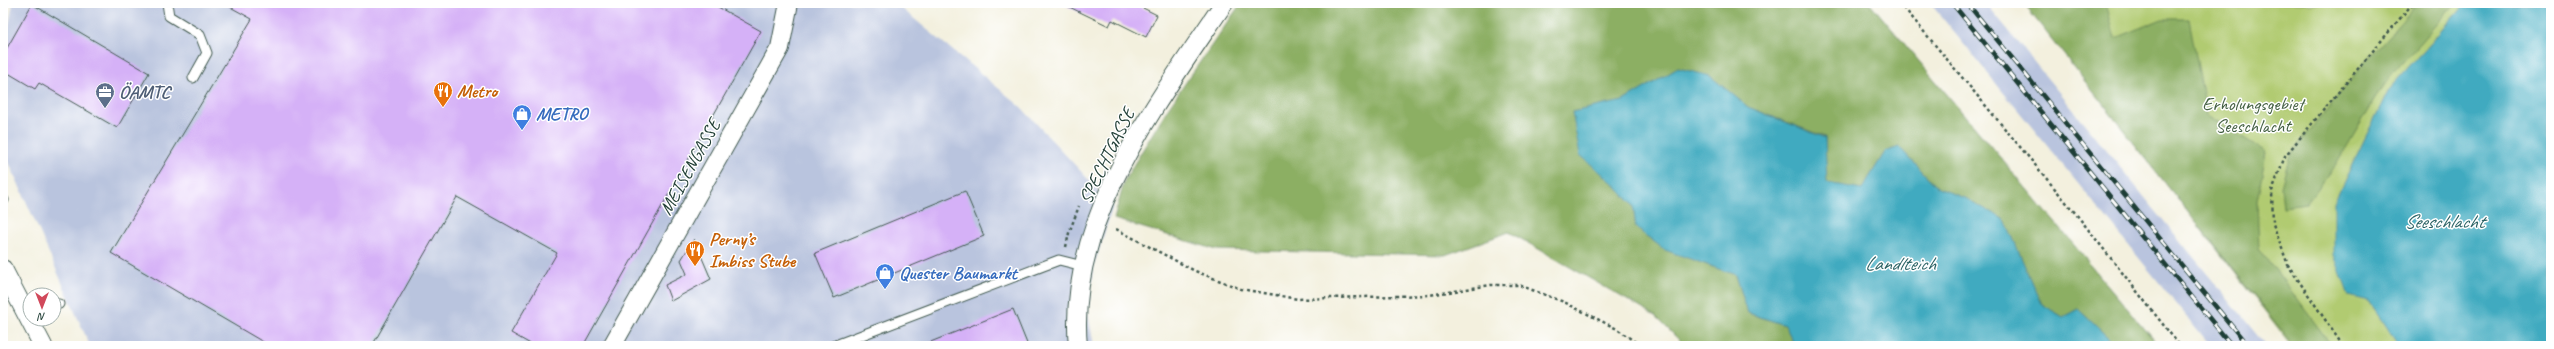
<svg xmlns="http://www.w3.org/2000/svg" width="2554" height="349" font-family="Caveat,sans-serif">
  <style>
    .industrial { fill: #b9c4de }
    .green { fill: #b1cb71; stroke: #688452 }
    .forest { fill: #8caf63; stroke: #56764c }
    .water { fill: #40aac0; stroke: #30747a }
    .building { fill: #d5b1f7 }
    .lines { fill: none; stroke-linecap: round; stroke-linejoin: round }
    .lane-casing { stroke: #3f584e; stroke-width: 11 }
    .street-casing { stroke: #3f584e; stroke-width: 20 }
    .path { stroke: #3f584e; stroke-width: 2.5; stroke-dasharray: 3 3; stroke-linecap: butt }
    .lane { stroke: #fff; stroke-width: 9 }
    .street { stroke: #fff; stroke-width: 18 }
    .rail-casing { stroke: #1f3d34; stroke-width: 4.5 }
    .rail { stroke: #fff; stroke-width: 3; stroke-dasharray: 9; stroke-linecap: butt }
    .labels { text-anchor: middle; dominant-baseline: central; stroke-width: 3; stroke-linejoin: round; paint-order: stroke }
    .food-label { font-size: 19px; font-weight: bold; fill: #c56008; stroke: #fff; text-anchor: start }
    .service-label { font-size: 19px; font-weight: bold; fill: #4e5e75; stroke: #fff; text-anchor: start }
    .park-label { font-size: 19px; fill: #446043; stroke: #fff }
    .shop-label { font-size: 19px; font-weight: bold; fill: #366cbe; stroke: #fff; text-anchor: start }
    .street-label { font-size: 19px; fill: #1f3d34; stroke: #fff }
    .water-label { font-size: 20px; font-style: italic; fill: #2b6365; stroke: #fff }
  </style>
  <rect width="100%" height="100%" fill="#fff"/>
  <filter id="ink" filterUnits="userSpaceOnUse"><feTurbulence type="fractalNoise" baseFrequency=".025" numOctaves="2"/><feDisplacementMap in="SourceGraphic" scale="8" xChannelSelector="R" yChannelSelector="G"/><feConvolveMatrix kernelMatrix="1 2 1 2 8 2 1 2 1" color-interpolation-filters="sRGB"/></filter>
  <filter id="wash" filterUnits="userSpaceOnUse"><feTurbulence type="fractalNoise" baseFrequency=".012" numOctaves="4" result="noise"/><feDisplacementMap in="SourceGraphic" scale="16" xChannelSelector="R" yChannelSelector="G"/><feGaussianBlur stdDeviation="0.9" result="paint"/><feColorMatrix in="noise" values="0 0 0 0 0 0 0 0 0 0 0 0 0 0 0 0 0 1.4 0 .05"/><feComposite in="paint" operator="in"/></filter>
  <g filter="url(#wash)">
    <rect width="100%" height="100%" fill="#f3f0de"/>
    <path class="industrial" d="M13,3H895L1020,106L1113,206L1094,266L1088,313L1094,346H90L3,149V56Z
      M1930,3H1986L2266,346H2211Z"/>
    <path class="green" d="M2025,3H2466L2389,89L2334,202L2369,301L2400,346H2292Z"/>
    <path class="forest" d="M1241,3H1870L2159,346H2117L2078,309L2063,317L2042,305L2005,220L1967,199L1938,188L1899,147L1885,152L1862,189L1826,183L1825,137L1748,107L1710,76L1678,68L1623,101L1572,112L1613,183L1633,205L1636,228L1665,250L1736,275L1748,313L1785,325L1795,346H1685L1655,316L1509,232L1445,255L1217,250L1114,219L1125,179L1168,108Z
      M2023,3H2106L2115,38L2162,19H2189L2207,115L2266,152L2257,202L2259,248L2332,346H2294Z
      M2418,3H2455L2385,82L2336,165L2306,204L2283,207L2281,187L2290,155L2366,61Z"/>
    <path class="water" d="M2466,3H2551V346H2400L2369,301L2349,296L2334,255V202L2389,89Z
      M1678,68L1710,76L1748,107L1825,138L1827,183L1862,189L1885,152L1899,147L1938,188L1967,199L2005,220L2042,304L2063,317L2078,309L2117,346H1795L1785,325L1748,313L1736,275L1665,250L1636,228L1633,205L1613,183L1580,155L1572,112L1623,101Z"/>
    <g id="blocks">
      <path class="building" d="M223,3H711L761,31L583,346H534L511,333L557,253L457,197L372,346H270L111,253L252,19Z
        M1061,3H1133L1157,15L1146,37L1112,20L1109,26Z
        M32,4L149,73L117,128L39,83L35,89L3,70V55Z
        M965,191L984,236L834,298L815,253Z
        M694,239L711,279L671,301L665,285L687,274L681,260Z
        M1013,309L1028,346H923V345Z"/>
    </g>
  </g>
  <g filter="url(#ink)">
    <use href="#blocks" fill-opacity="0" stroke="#3f584e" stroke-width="1"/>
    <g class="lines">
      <defs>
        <path id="lane" d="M167,3L169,16L200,35L207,53L193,78
          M3,201L4,200
          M54,304H59
          M833,346L1059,260L1083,266"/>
        <path id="street" d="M3,269L43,346
          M612,346L780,48L789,3
          M1078,346C1066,220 1158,102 1224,3"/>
      </defs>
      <use href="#lane" class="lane-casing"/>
      <use href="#street" class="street-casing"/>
      <path class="path" d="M1900,3L2076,214L2180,346
        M1116,229L1195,271L1241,289L1298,299L1430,295L1491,285H1519L1564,302L1617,329L1641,346
        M1066,247L1069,233L1079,206
        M2343,346L2288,265L2273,224L2272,191L2285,156L2413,3"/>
      <use href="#lane" class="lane"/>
      <use href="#street" class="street"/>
      <defs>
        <path id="rail" d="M1952,3L2232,346
          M1967,3L2248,346"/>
      </defs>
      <use href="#rail" class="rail-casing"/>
      <use href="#rail" class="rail"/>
    </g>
  </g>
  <defs>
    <symbol id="restaurant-pin" viewBox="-11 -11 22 30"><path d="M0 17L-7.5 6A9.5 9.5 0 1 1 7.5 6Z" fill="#e8710a" stroke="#fff"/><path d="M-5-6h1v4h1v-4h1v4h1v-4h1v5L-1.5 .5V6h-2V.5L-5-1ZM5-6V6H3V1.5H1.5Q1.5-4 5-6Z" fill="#fff"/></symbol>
    <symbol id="office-pin" viewBox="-11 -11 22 30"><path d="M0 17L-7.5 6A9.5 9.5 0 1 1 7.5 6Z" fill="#5c6f8a" stroke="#fff"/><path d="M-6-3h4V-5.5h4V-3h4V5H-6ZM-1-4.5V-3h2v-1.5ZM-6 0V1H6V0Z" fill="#fff"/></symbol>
    <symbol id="shop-pin" viewBox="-11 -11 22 30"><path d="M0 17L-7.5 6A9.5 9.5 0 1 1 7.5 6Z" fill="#3f7fe0" stroke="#fff"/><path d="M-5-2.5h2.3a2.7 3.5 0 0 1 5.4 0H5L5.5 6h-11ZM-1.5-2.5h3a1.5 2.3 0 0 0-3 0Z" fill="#fff"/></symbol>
  </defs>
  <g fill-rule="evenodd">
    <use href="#restaurant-pin" x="432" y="80" width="22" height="30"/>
    <use href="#office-pin" x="94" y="81" width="22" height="30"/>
    <use href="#shop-pin" x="511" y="103" width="22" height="30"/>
    <use href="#restaurant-pin" x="684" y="239" width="22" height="30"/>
    <use href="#shop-pin" x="874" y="262" width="22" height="30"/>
  </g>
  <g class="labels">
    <g class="food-label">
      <text x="457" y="91">Metro</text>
      <text x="709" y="239">Perny’s<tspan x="709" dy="22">Imbiss Stube</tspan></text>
    </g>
    <g class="service-label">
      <text x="119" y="92">ÖAMTC</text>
    </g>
    <g class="park-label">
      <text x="2253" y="104">Erholungsgebiet<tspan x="2253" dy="22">Seeschlacht</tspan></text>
    </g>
    <g class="shop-label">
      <text x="536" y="114">METRO</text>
      <text x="899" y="273">Quester Baumarkt</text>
    </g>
    <g class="street-label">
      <text transform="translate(1107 156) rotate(-64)">SPECHTGASSE</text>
      <text transform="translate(690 167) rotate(-61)">MEISENGASSE</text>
    </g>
    <g class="water-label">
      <text x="2444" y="221">Seeschlacht</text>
      <text x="1900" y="263">Landlteich</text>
    </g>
  </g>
  <rect width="2554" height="349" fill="none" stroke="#fff" stroke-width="16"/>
  <g transform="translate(42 307) rotate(180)"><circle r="19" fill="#ffffff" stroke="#a5b1ae"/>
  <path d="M0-3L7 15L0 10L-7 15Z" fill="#d1495b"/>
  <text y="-6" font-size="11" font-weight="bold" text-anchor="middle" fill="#1f3d34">N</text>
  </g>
</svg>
